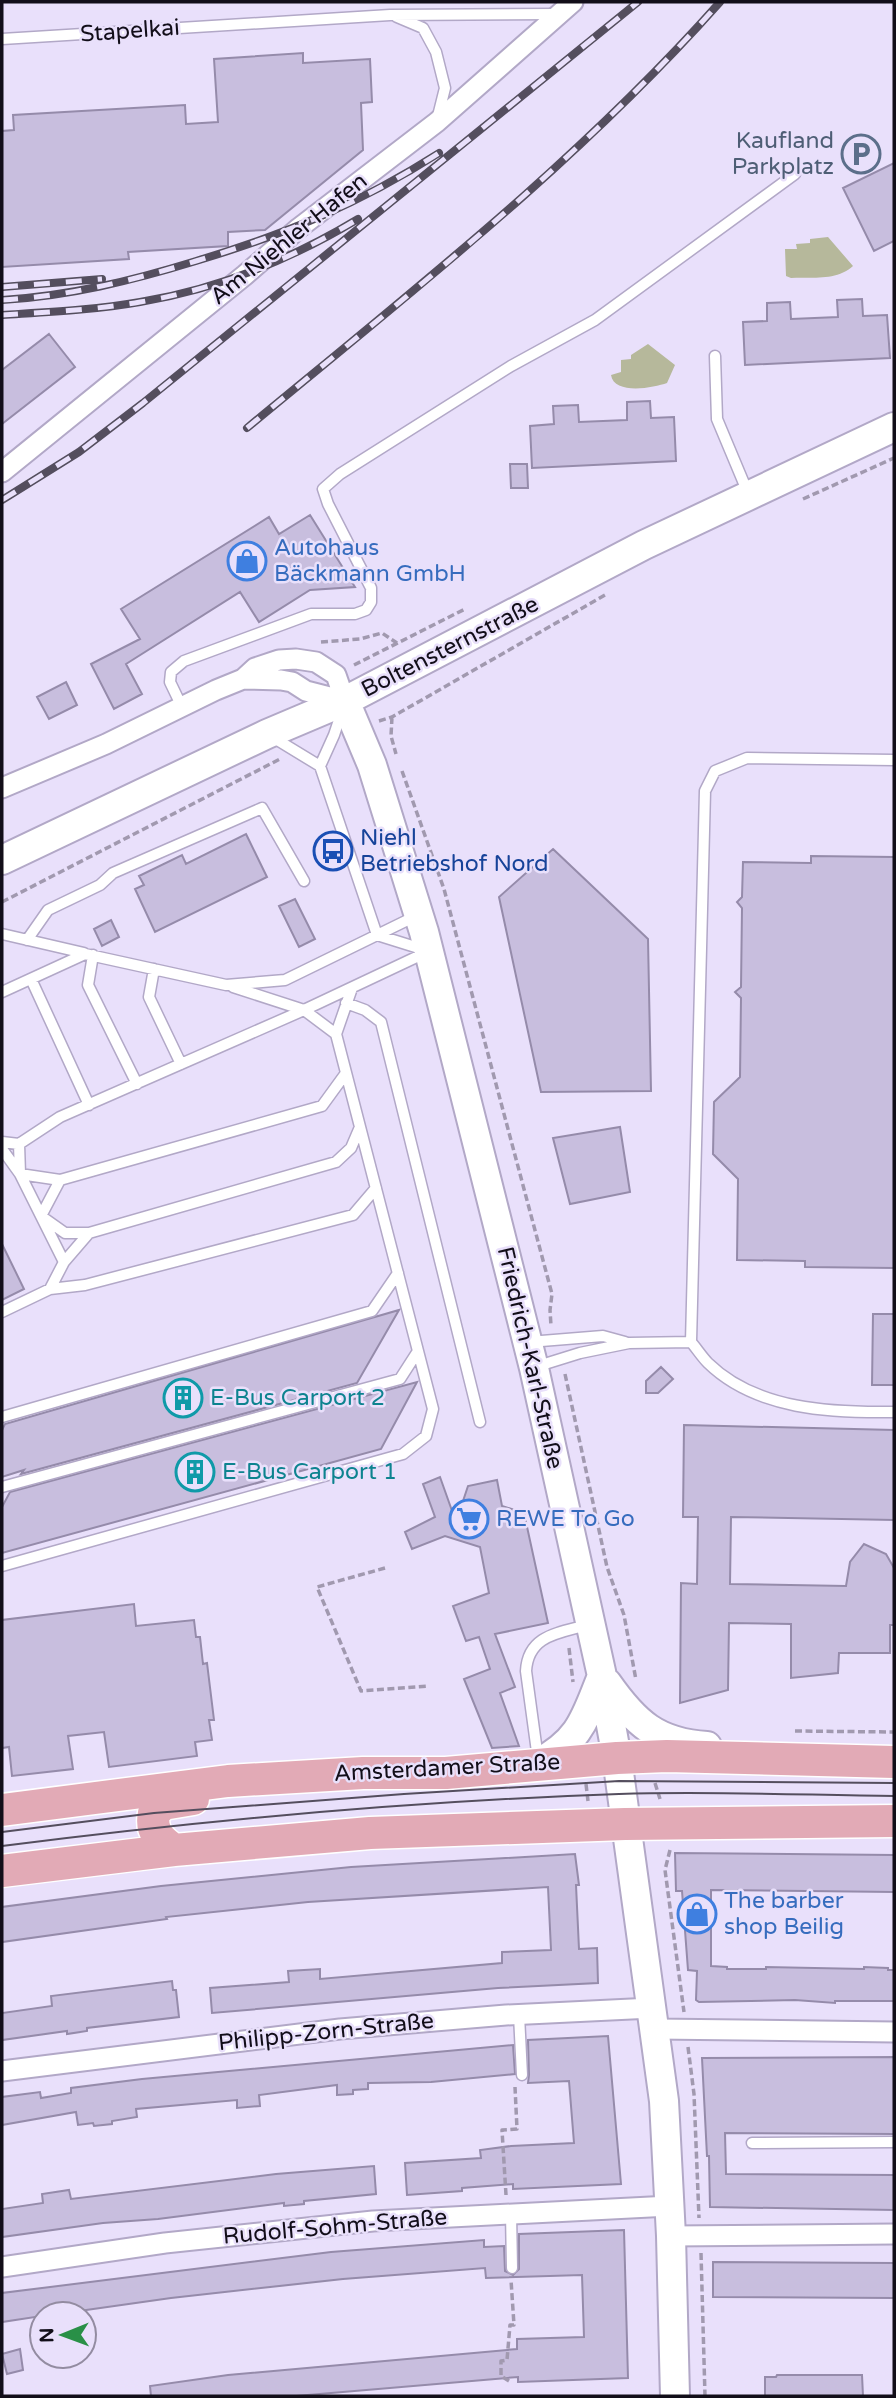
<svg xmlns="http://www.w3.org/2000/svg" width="896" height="2398" font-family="'Varela Round',sans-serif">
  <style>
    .green { fill: #b6b89b }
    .building { fill: #c8bede; stroke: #958baa; stroke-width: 2 }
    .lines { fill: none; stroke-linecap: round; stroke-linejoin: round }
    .lane-casing { stroke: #b2a8c7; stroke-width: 13 }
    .street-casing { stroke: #b2a8c7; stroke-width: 23 }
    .secondary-casing { stroke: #b2a8c7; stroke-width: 32 }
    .primary-casing { stroke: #fff; stroke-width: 35 }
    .path { stroke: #a199af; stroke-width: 3.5; stroke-dasharray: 7 3.5; stroke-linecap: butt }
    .lane { stroke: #fff; stroke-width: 10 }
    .street { stroke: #fff; stroke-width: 19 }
    .secondary { stroke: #fff; stroke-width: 28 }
    .primary { stroke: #e2aab6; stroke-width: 32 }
    .tram { stroke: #544e5e; stroke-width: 2 }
    .rail-casing { stroke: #544e5e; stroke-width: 8 }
    .rail { stroke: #e9e0fb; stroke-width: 5; stroke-dasharray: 16; stroke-linecap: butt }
    .labels { text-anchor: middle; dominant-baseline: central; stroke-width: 5; stroke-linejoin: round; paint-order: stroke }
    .street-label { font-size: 23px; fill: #120e19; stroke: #e9e0fb }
    .service-label { font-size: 23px; fill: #4e5e75; stroke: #e9e0fb; text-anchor: end }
    .shop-label { font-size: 23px; fill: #366cbe; stroke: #e9e0fb; text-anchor: start }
    .transit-label { font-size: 23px; fill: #164399; stroke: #e9e0fb; text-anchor: start }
    .culture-label { font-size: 23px; fill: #0d838f; stroke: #e9e0fb; text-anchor: start }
  </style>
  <rect width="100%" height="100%" fill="#e9e0fb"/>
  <path class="green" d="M828,237L853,266C837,281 811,277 791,278L786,276L785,249H797L796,244L810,243V239Z
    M648,344L675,365L667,383C653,388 614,395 611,375L621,372V360L631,359V355Z"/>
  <path class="building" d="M303,53V63L370,59L372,102L361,103L363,150L265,230L228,232V246L128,252L129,259L2,267V131L14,130L13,115L185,105L186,124L218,122L214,59Z
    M894,163V241L874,251L843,188Z
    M862,299L863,316L887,315L890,358L745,365L743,322L767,321V303L790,302L791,319L838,317L837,300Z
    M49,334L75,367L2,424V370Z
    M650,401L651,418L674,417L676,461L532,468L530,426L554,424L553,406L578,405L579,422L627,420V402Z
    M510,464H527L528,488H511Z
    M310,515L355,587L310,590L259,622L240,592L126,664L142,694L114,709L91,664L140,639L121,609L269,517L279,534Z
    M66,682L77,705L49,719L37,697Z
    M246,834L267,877L155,932L135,889L144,885L139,876L182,855L186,864Z
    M553,849L648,939L651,1091L541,1092L499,897Z
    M811,856L894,857V1268L805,1267V1261L737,1260L738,1179L713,1154L714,1102L740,1077L741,998L735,992L741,987L742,908L737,902L742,897L743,862L811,863Z
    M295,899L315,939L299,947L279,906Z
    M111,920L119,937L102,946L94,929Z
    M620,1127L630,1192L570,1204L553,1138Z
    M2,1244L24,1289L2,1300Z
    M399,1310L357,1383L21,1474L24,1470L2,1477V1430L5,1424Z
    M873,1314H894V1385H872Z
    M661,1367L673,1379L658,1393H646V1381Z
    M417,1382L381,1449L2,1553V1507L10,1492Z
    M684,1425L894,1430V1520L731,1517L730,1584L846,1586L850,1562L864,1544L886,1554L894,1568V1625H890V1653H839L838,1673L791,1678V1624L729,1623L728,1690L680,1703L681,1583L697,1584L698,1517H683Z
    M440,1477L456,1522L468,1486L497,1480L502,1506L524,1513L548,1623L495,1634L515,1687L500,1693L519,1746L492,1748L464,1679L490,1669L479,1637L466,1641L453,1606L489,1593L480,1547L445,1536L412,1549L405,1532L435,1517L423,1484Z
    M134,1604L136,1626L194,1620L196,1637H200L203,1664L207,1663L214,1720H209L212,1740L195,1742L197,1756L109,1767L104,1732L68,1736L73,1769L12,1776L9,1747L2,1748V1620Z
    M675,1853L894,1855V1892L711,1890V1966L727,1967V1969H766V1967L864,1969V1967L888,1968V1970H894V2001H835V2003L795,2000L699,2002L696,2000L697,1971L688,1970L682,1891H676Z
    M575,1854L579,1885H576L579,1949L597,1948L598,1983L498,1988L212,2013L210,1988L289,1982L288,1971L320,1969V1979L502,1963V1952L551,1950L548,1887L308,1902L166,1917L167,1919L2,1942V1907L161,1886L351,1867Z
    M172,1981L173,1990H176L179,2017L87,2028V2031L67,2034V2031L2,2040V2013L52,2006L51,1996Z
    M608,2036L621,2184L513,2189V2184L462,2188V2191L407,2195L405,2163L481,2158L480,2150L511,2146L574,2143L569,2081L528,2083L529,2075L528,2040Z
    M513,2045L515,2074L431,2082L368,2083V2089L353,2090V2094L337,2095V2085L259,2095L260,2106L237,2108V2100L136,2109L137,2117L112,2121V2124L94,2126L93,2123L78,2125L76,2112L2,2125V2097L40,2092L41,2098L71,2093V2088L142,2079Z
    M894,2057V2134L725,2133L726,2174L894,2175V2210L710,2207L709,2156H707L702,2058Z
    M374,2166L376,2194L304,2201V2204L284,2206V2203L158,2219L103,2223L2,2237V2209L43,2203L42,2194L69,2190L71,2199L276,2174Z
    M624,2230L628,2378L518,2382V2377L296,2396H151L150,2386L228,2375L517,2349V2339L584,2337L582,2275L486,2278L485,2268L343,2279L171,2298L58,2314H42V2316L2,2322V2293L331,2252L484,2240V2247L504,2246L505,2271L513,2275L519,2269V2234Z
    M713,2262L894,2263V2298L713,2297Z
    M20,2349L23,2370L7,2374L2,2354Z
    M777,2375H862L863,2396H765V2377H776Z"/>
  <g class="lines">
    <defs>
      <path id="lane" d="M397,17L423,28L436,52L445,88L438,116
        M2,39L390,15L556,14
        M715,356L717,419L748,493
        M182,707L170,682L171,672L184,661L311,614H355L366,610L371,602V588L328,504L323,489L340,474L511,366L595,320L795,174
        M274,738L320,766L377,935L425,950
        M320,766L334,735L342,711
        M2,934L84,953
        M27,940L48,910L100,885L113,873L262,808L304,881
        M93,955L88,985L137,1084
        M154,969L149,997L181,1064
        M31,979L89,1105
        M233,987L304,1010L336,1034
        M2,992L85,954L226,985L285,980L418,915
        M346,1003L365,1010L381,1022L480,1422
        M2,1142L19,1144L60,1117L304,1010L425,953
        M19,1144L20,1174L64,1262
        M2,1149L20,1174L60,1180
        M89,1233H65L41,1216L60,1180L322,1106L346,1073
        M50,1289L85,1285L353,1215L376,1188
        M2,1312L50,1289L64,1262L89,1233L336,1162L351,1148L360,1127
        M529,1342L603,1336L625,1342
        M691,1342L705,791L715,771L747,758L894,760
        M535,1367L580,1353L629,1343L691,1342C697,1349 702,1357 708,1363C756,1410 832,1413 894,1412
        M2,1417L372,1311L398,1273
        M2,1487L400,1379L418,1351
        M2,1566L403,1454L426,1436L433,1409L336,1034L352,988
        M538,1759L526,1671C528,1635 559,1633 587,1625
        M519,2015L522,2075
        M752,2143L894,2142
        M511,2213L512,2268"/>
      <path id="street" d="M2,472L245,275L299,228L437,122L573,2
        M243,679L281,680L292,682L306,691L345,701
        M2,788L106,744L216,690L243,679L255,668L279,660L296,659L316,662L336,675L345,701
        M656,2029L894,2032
        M2,2071L340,2029L506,2015L652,2008
        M671,2236L894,2234
        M2,2267L165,2243L373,2221L670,2206"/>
      <path id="secondary" d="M345,701L372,765L424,932L534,1368L602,1676L617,1758L664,2101L671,2236L675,2396
        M2,860L267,734L345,701L644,545L894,427
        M607,1683C635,1723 657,1743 707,1746
        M538,1763C581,1740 585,1718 602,1676"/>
      <path id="primary" d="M2,1810L228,1781L363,1773H446L617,1758L667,1756L894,1762
        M174,1850C160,1840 150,1832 154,1813L163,1804L193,1799
        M2,1871L174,1850L370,1833L625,1824L894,1821"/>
    </defs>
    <use href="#lane" class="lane-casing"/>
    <use href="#street" class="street-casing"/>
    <use href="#secondary" class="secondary-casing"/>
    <use href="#primary" class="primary-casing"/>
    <path class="path" d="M803,499L894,458
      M321,642L360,639L382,633L397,643
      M354,665L465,609
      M392,717L391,736L396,754
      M379,721L392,717L605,595
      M402,771L444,889L552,1294L550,1310L551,1326
      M2,902L280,759
      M565,1374L607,1567L624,1615L636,1680
      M385,1568L317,1587L361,1691L429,1686
      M569,1648L573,1682
      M795,1731L894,1732
      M655,1783L660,1799
      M586,1784L588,1801
      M670,1850L665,1870L684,2012
      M688,2047L694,2094L699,2218
      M506,2195L502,2130L517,2129L515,2087
      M701,2253L705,2396
      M509,2381L501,2376V2361L507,2360L510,2325H514L511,2280"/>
    <use href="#lane" class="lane"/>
    <use href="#street" class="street"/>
    <use href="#secondary" class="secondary"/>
    <use href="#primary" class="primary"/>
    <path class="tram" d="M2,1832L154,1813L404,1794L619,1781L894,1783
      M2,1846C206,1820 413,1801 619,1794C710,1791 803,1795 894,1796"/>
    <defs>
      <path id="rail" d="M2,287L102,279
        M2,300C69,296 131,281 196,261C286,234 359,204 439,153
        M2,315C48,312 94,310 140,302C218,289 290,260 358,219
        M247,428C410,293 579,161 720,2
        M2,500L79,452L143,403L638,2"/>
    </defs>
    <use href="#rail" class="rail-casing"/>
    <use href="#rail" class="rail"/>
  </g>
  <defs>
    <symbol id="parking-ring" viewBox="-11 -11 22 22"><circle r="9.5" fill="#e9e0fb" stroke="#5c6f8a" stroke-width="1.5"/><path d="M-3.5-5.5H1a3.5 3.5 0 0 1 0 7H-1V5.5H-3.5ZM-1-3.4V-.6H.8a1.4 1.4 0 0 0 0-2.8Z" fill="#5c6f8a"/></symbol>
    <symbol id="shop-ring" viewBox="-11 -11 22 22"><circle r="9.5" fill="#e9e0fb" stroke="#3f7fe0" stroke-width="1.5"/><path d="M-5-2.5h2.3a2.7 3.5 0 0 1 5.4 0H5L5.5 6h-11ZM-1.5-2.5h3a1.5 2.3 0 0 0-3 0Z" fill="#3f7fe0"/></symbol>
    <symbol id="bus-ring" viewBox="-11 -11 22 22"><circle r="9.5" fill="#e9e0fb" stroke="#1a4fb4" stroke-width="1.5"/><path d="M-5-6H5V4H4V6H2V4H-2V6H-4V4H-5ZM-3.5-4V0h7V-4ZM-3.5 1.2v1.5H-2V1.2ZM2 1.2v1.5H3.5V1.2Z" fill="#1a4fb4"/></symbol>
    <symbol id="building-ring" viewBox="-11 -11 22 22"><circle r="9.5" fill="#e9e0fb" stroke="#0f9aa8" stroke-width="1.5"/><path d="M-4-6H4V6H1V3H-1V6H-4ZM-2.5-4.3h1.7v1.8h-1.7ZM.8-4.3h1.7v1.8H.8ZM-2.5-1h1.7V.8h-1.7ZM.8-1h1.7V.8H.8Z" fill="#0f9aa8"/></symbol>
    <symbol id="supermarket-ring" viewBox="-11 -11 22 22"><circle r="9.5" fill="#e9e0fb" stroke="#3f7fe0" stroke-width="1.5"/><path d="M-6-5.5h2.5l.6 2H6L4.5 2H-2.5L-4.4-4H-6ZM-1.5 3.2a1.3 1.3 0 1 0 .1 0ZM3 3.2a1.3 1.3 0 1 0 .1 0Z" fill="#3f7fe0"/></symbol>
  </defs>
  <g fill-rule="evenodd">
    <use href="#parking-ring" x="839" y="132" width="44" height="44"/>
    <use href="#shop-ring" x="225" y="539" width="44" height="44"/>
    <use href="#bus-ring" x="311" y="829" width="44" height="44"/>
    <use href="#building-ring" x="161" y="1376" width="44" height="44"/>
    <use href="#building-ring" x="173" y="1450" width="44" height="44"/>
    <use href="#supermarket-ring" x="447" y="1497" width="44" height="44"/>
    <use href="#shop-ring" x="675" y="1892" width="44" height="44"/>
  </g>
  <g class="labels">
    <g class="street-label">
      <text transform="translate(130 31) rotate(-4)">Stapelkai</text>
      <text transform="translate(289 239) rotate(-39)">Am Niehler Hafen</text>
      <text transform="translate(450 647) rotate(-27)">Boltensternstraße</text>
      <text transform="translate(530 1358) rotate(77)">Friedrich-Karl-Straße</text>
      <text transform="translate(447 1768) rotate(-3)">Amsterdamer Straße</text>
      <text transform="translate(326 2032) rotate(-6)">Philipp-Zorn-Straße</text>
      <text transform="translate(335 2227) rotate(-5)">Rudolf-Sohm-Straße</text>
    </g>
    <g class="service-label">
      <text x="834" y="141">Kaufland<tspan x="834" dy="26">Parkplatz</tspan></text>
    </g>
    <g class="shop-label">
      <text x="274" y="548">Autohaus<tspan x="274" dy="26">Bäckmann GmbH</tspan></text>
      <text x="496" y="1519">REWE To Go</text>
      <text x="724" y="1901">The barber<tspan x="724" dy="26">shop Beilig</tspan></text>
    </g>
    <g class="transit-label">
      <text x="360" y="838">Niehl<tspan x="360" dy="26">Betriebshof Nord</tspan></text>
    </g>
    <g class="culture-label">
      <text x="210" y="1398">E-Bus Carport 2</text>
      <text x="222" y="1472">E-Bus Carport 1</text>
    </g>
  </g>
  <rect width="896" height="2398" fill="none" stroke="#120e19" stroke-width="7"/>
  <g transform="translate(63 2335) rotate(269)"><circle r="33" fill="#e9e0fb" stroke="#938ca1" stroke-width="2"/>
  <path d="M0-5L12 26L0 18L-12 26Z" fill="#299047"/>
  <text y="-10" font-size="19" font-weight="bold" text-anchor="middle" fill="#120e19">N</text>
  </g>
</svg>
